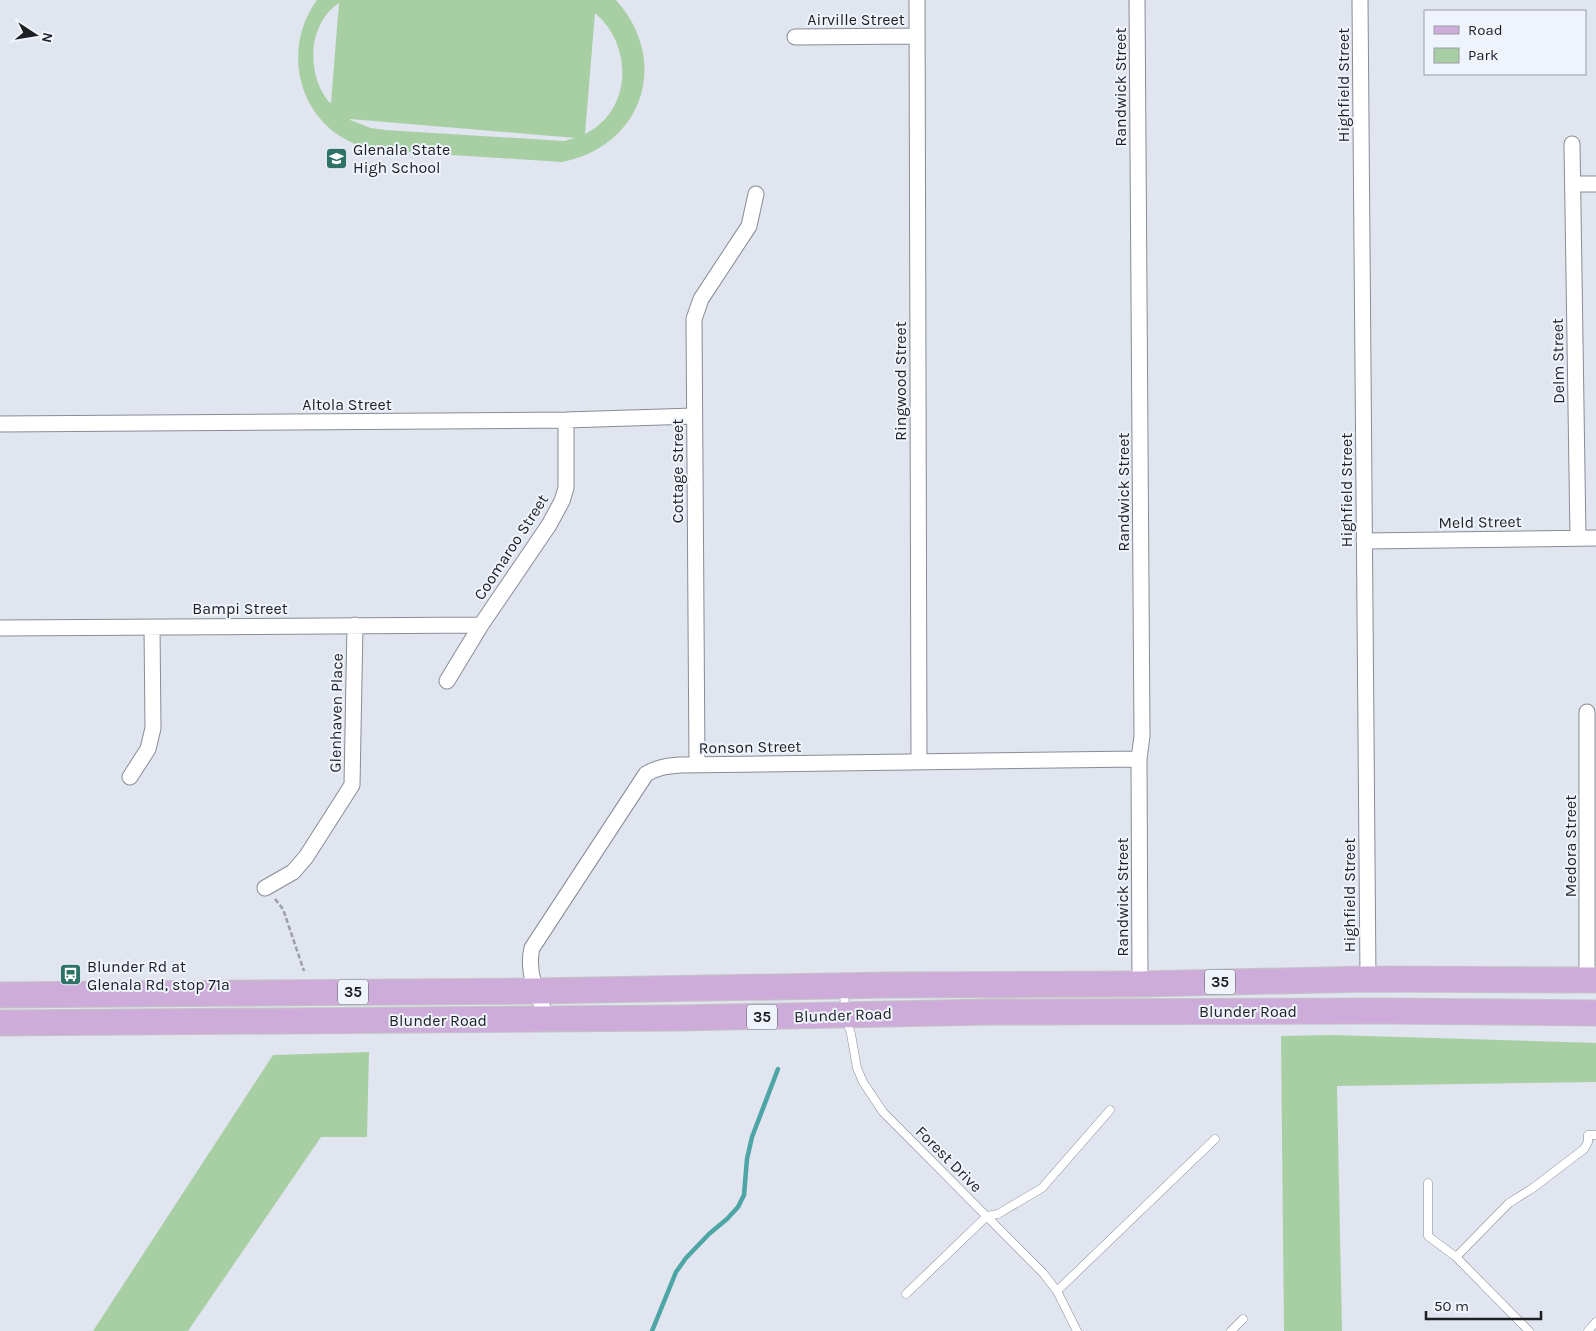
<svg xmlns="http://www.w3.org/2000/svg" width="1596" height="1331" font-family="Karla,sans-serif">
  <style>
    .green { fill: #a8cfa4; fill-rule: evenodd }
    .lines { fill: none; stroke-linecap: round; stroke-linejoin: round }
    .stream { stroke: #4da5a6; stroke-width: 4.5 }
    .lane-casing { stroke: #888c95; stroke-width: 9 }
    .street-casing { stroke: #888c95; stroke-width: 17 }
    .primary-casing { stroke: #c4c5c6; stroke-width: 27 }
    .path { stroke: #9c9fa7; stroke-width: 2.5; stroke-dasharray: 5 2.5; stroke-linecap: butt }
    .lane { stroke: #fff; stroke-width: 8 }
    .street { stroke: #fff; stroke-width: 15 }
    .primary { stroke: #ceacd9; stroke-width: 25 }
    .labels { text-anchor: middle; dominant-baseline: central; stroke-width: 4; stroke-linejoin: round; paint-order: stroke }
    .shield { fill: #eef3fc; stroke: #5c5f64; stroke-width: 1 }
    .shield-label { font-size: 15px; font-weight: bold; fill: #1e1f23 }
    .street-label { font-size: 16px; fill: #1e1f23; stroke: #eef3fc }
    .poi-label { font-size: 16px; fill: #1e1f23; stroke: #eef3fc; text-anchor: start }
  </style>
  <rect width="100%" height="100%" fill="#e1e5ef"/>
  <path class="green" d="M317,0H616C671,61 643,146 562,162L389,151C373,149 358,147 345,139C295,111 284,45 317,0ZM339,3L331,103H330C306,76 307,24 339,3ZM595,13C633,45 633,110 585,134ZM350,120V119L575,138L564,141L385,130L371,128Z
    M1334,1035L1596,1043V1082L1337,1086L1342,1331H1284L1281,1036Z
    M369,1052L367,1137H321L188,1331H93L273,1055Z"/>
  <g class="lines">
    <path class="stream" d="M652,1331L676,1272L686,1258L709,1234L727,1219L738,1207L744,1195L747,1159L752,1137L778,1069"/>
    <defs>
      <path id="lane" d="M844,990L845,1015L851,1034L857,1068L863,1082L883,1112L1043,1273L1057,1291L1077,1331
        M1428,1183V1236L1456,1257L1529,1331
        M1456,1257L1509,1203L1533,1188L1584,1149L1588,1142V1135H1596
        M1057,1291L1215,1139
        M906,1294L987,1216L998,1214L1042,1188L1110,1110
        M1231,1331L1243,1319
        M1588,1331L1596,1322"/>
      <path id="street" d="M917,0L919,762
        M1137,0L1142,736L1139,759L1140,984
        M1360,0L1368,979
        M795,37L917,36
        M1572,144L1578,538
        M1573,184H1596
        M0,424L566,420L694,416
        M1364,541L1596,538
        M0,628L481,625
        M447,681L481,625L549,525L562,501L566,488V420
        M1587,712V980
        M697,765L694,319L701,299L749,226L756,194
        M130,777L148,749L153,728L152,627
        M265,888L293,872L306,857L352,785L355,625
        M548,1019C538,997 526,973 532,948L646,774C658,767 667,766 680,765L1139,759"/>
      <path id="primary" d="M0,995L536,991L887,985L1140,984L1368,979L1596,980
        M0,1023L679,1018L990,1012L1385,1011L1596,1013"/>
    </defs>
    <use href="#lane" class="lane-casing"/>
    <use href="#street" class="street-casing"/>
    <use href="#primary" class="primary-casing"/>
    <path class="path" d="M275,899L283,909L304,971"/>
    <use href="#lane" class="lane"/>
    <use href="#street" class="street"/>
    <use href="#primary" class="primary"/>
  </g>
  <defs>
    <symbol id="school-square" viewBox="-11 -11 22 22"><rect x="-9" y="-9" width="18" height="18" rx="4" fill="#2e7266" stroke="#eef3fc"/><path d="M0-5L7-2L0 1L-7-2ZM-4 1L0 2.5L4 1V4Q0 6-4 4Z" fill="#fff"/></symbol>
    <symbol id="bus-square" viewBox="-11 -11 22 22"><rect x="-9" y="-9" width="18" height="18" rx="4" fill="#2e7266" stroke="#eef3fc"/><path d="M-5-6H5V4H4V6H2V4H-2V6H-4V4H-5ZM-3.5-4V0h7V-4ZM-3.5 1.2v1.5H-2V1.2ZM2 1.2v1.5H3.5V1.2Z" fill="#fff"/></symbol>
  </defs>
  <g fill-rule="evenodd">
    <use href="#school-square" x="324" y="146" width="25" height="25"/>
    <use href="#bus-square" x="58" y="962" width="25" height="25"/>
  </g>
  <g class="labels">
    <g class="shield">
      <rect x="1205" y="969.5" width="30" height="25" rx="4"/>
      <rect x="338" y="979.5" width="30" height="25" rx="4"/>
      <rect x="747" y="1004.5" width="30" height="25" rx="4"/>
    </g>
    <g class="shield-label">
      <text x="1220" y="982">35</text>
      <text x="353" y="992">35</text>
      <text x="762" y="1017">35</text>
    </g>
    <g class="street-label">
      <text x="856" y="19">Airville Street</text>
      <text transform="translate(1343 85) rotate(-90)">Highfield Street</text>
      <text transform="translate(1120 87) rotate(-90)">Randwick Street</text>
      <text transform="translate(1558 361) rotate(-91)">Delm Street</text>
      <text transform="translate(900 381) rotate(-90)">Ringwood Street</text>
      <text x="347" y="404">Altola Street</text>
      <text transform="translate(677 471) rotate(-90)">Cottage Street</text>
      <text transform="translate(1346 490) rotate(-90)">Highfield Street</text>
      <text transform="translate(1123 492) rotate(-90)">Randwick Street</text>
      <text transform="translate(1480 522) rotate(-1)">Meld Street</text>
      <text transform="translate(511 547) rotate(-57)">Coomaroo Street</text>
      <text x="240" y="608">Bampi Street</text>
      <text transform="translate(336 713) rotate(-89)">Glenhaven Place</text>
      <text transform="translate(750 747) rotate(-1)">Ronson Street</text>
      <text transform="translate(1570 846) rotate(-90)">Medora Street</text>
      <text transform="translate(1349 895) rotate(-90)">Highfield Street</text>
      <text transform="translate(1122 897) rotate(-90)">Randwick Street</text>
      <text x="1248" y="1011">Blunder Road</text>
      <text transform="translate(843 1015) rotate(-2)">Blunder Road</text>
      <text x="438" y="1020">Blunder Road</text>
      <text transform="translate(949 1159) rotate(45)">Forest Drive</text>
    </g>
    <g class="poi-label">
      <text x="353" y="149">Glenala State<tspan x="353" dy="18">High School</tspan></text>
      <text x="87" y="966">Blunder Rd at<tspan x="87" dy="18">Glenala Rd, stop 71a</tspan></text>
    </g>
  </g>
  <rect x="1424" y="10" width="162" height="65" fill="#eef3fc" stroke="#9b9ea5"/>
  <rect x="1434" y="26" width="25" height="8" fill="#ceacd9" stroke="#9b9ea5"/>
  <text x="1468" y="35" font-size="15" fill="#1e1f23">Road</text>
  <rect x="1434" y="48" width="25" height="15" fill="#a8cfa4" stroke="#9b9ea5"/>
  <text x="1468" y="60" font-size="15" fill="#1e1f23">Park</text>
  <g transform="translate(35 35) rotate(102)" stroke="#eef3fc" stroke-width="4" paint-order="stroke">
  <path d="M0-4L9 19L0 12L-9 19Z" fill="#1e1f23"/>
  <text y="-8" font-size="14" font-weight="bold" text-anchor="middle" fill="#1e1f23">N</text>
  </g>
  <path d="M1426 1311v8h115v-8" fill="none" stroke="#1e1f23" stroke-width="2.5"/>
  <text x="1434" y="1311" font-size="15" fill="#1e1f23" stroke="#eef3fc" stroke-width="4" paint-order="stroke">50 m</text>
</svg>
